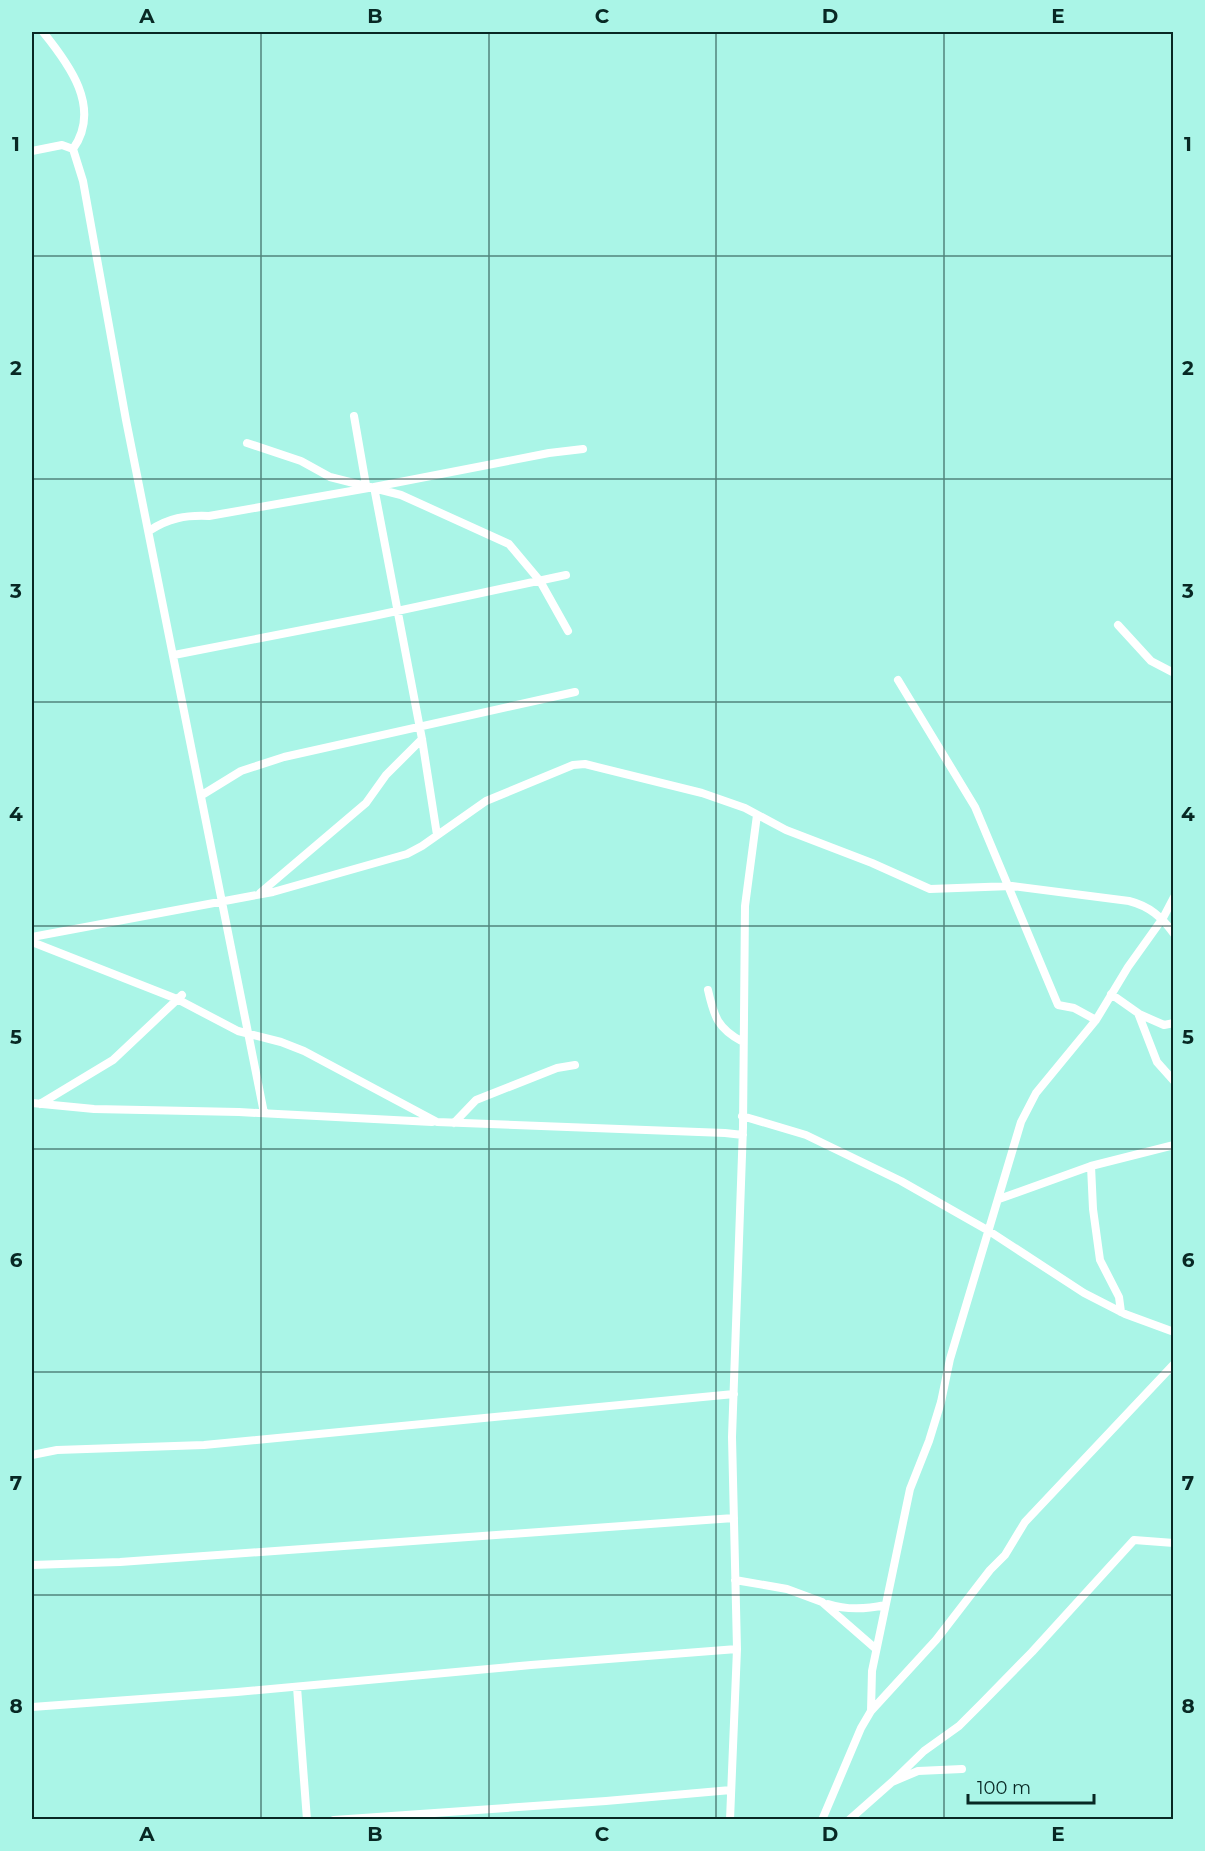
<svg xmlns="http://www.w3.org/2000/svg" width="1205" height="1851" font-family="Montserrat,sans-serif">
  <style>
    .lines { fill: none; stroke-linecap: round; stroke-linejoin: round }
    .minor { stroke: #fff; stroke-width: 8 }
    .grid { fill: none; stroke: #082824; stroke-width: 1.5; stroke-opacity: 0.55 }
    .neatline { fill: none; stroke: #082824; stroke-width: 2 }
    .grid-label { font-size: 20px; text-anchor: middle; font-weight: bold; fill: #082824 }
  </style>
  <rect width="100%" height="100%" fill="#aaf5e7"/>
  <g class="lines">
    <path class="minor" d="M43,32C69,64 102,108 73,149
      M32,151L62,145L73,149L83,181L126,420L264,1113
      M354,416L366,485
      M247,443L301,461L330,477L401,495L509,544L540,581L568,631
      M374,487L422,739L437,835
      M149,531C168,518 186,515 209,516L374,487L549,453L583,449
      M1118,625L1151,661L1174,673
      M174,655L369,617L566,575
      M898,680L975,807L1058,1005L1074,1008L1096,1020
      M202,795L241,771L284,757L575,692
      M260,893L366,803L386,775L422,739
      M32,937L273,892L407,854L422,846L486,801L573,765L585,764L702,793L745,808L786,830L872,863L930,889L1012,886L1129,901C1149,906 1162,917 1174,934
      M32,942L177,999L238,1031L281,1042L304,1051L437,1122L725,1133L743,1135
      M708,990C714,1017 718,1029 743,1042
      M1111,994L1138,1013L1157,1062L1174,1081
      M1139,1014L1164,1025L1174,1023
      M32,1103L94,1109L239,1112L432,1122
      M40,1104L113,1060L182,995
      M742,1116L806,1135L901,1181L989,1231L1084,1293L1125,1314L1174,1332
      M454,1123L476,1100L557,1068L575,1065
      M1091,1166L1093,1209L1100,1260L1119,1297L1121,1312
      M999,1199L1091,1166L1174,1145
      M32,1455L57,1450L204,1445L734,1394
      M32,1565L120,1562L734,1518
      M735,1580L787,1589L822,1602L876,1649
      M828,1604C846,1610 867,1609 885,1605
      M297,1687L307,1820
      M32,1707L237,1692L531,1665L737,1649
      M871,1711L936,1640L990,1570L1005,1555L1025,1522L1174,1364
      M892,1782L924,1751L959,1726L983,1702L1032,1652L1134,1540L1174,1543
      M334,1820L606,1801L731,1790
      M730,1820L737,1649L732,1437L743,1127L745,906L757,815
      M822,1820L861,1728L871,1711L872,1671L910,1489L929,1441L941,1402L950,1359L1021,1122L1036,1093L1096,1020L1128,967L1163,918L1174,897
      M849,1820L892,1782L918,1771L962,1769"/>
  </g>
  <path class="grid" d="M261,32V1820M489,32V1820M716,32V1820M944,32V1820M32,256H1174M32,479H1174M32,702H1174M32,926H1174M32,1149H1174M32,1372H1174M32,1595H1174"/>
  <rect width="1205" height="1851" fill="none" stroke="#aaf5e7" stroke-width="66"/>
  <path d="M968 1794v9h126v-9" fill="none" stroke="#082824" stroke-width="3"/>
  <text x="977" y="1794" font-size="18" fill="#082824" stroke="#aaf5e7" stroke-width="4.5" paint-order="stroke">100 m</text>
  <rect x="33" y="33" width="1139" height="1785" class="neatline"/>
  <g class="grid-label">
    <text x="147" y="23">A</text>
    <text x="375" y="23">B</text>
    <text x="602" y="23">C</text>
    <text x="830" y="23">D</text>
    <text x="1058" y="23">E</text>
    <text x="16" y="151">1</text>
    <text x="1188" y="151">1</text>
    <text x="16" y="375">2</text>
    <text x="1188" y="375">2</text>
    <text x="16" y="598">3</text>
    <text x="1188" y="598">3</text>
    <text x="16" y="821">4</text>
    <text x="1188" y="821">4</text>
    <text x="16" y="1044">5</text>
    <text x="1188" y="1044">5</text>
    <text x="16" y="1267">6</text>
    <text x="1188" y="1267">6</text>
    <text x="16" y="1490">7</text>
    <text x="1188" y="1490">7</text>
    <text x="16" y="1713">8</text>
    <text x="1188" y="1713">8</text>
    <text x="147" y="1841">A</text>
    <text x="375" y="1841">B</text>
    <text x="602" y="1841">C</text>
    <text x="830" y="1841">D</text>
    <text x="1058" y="1841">E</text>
  </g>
</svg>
